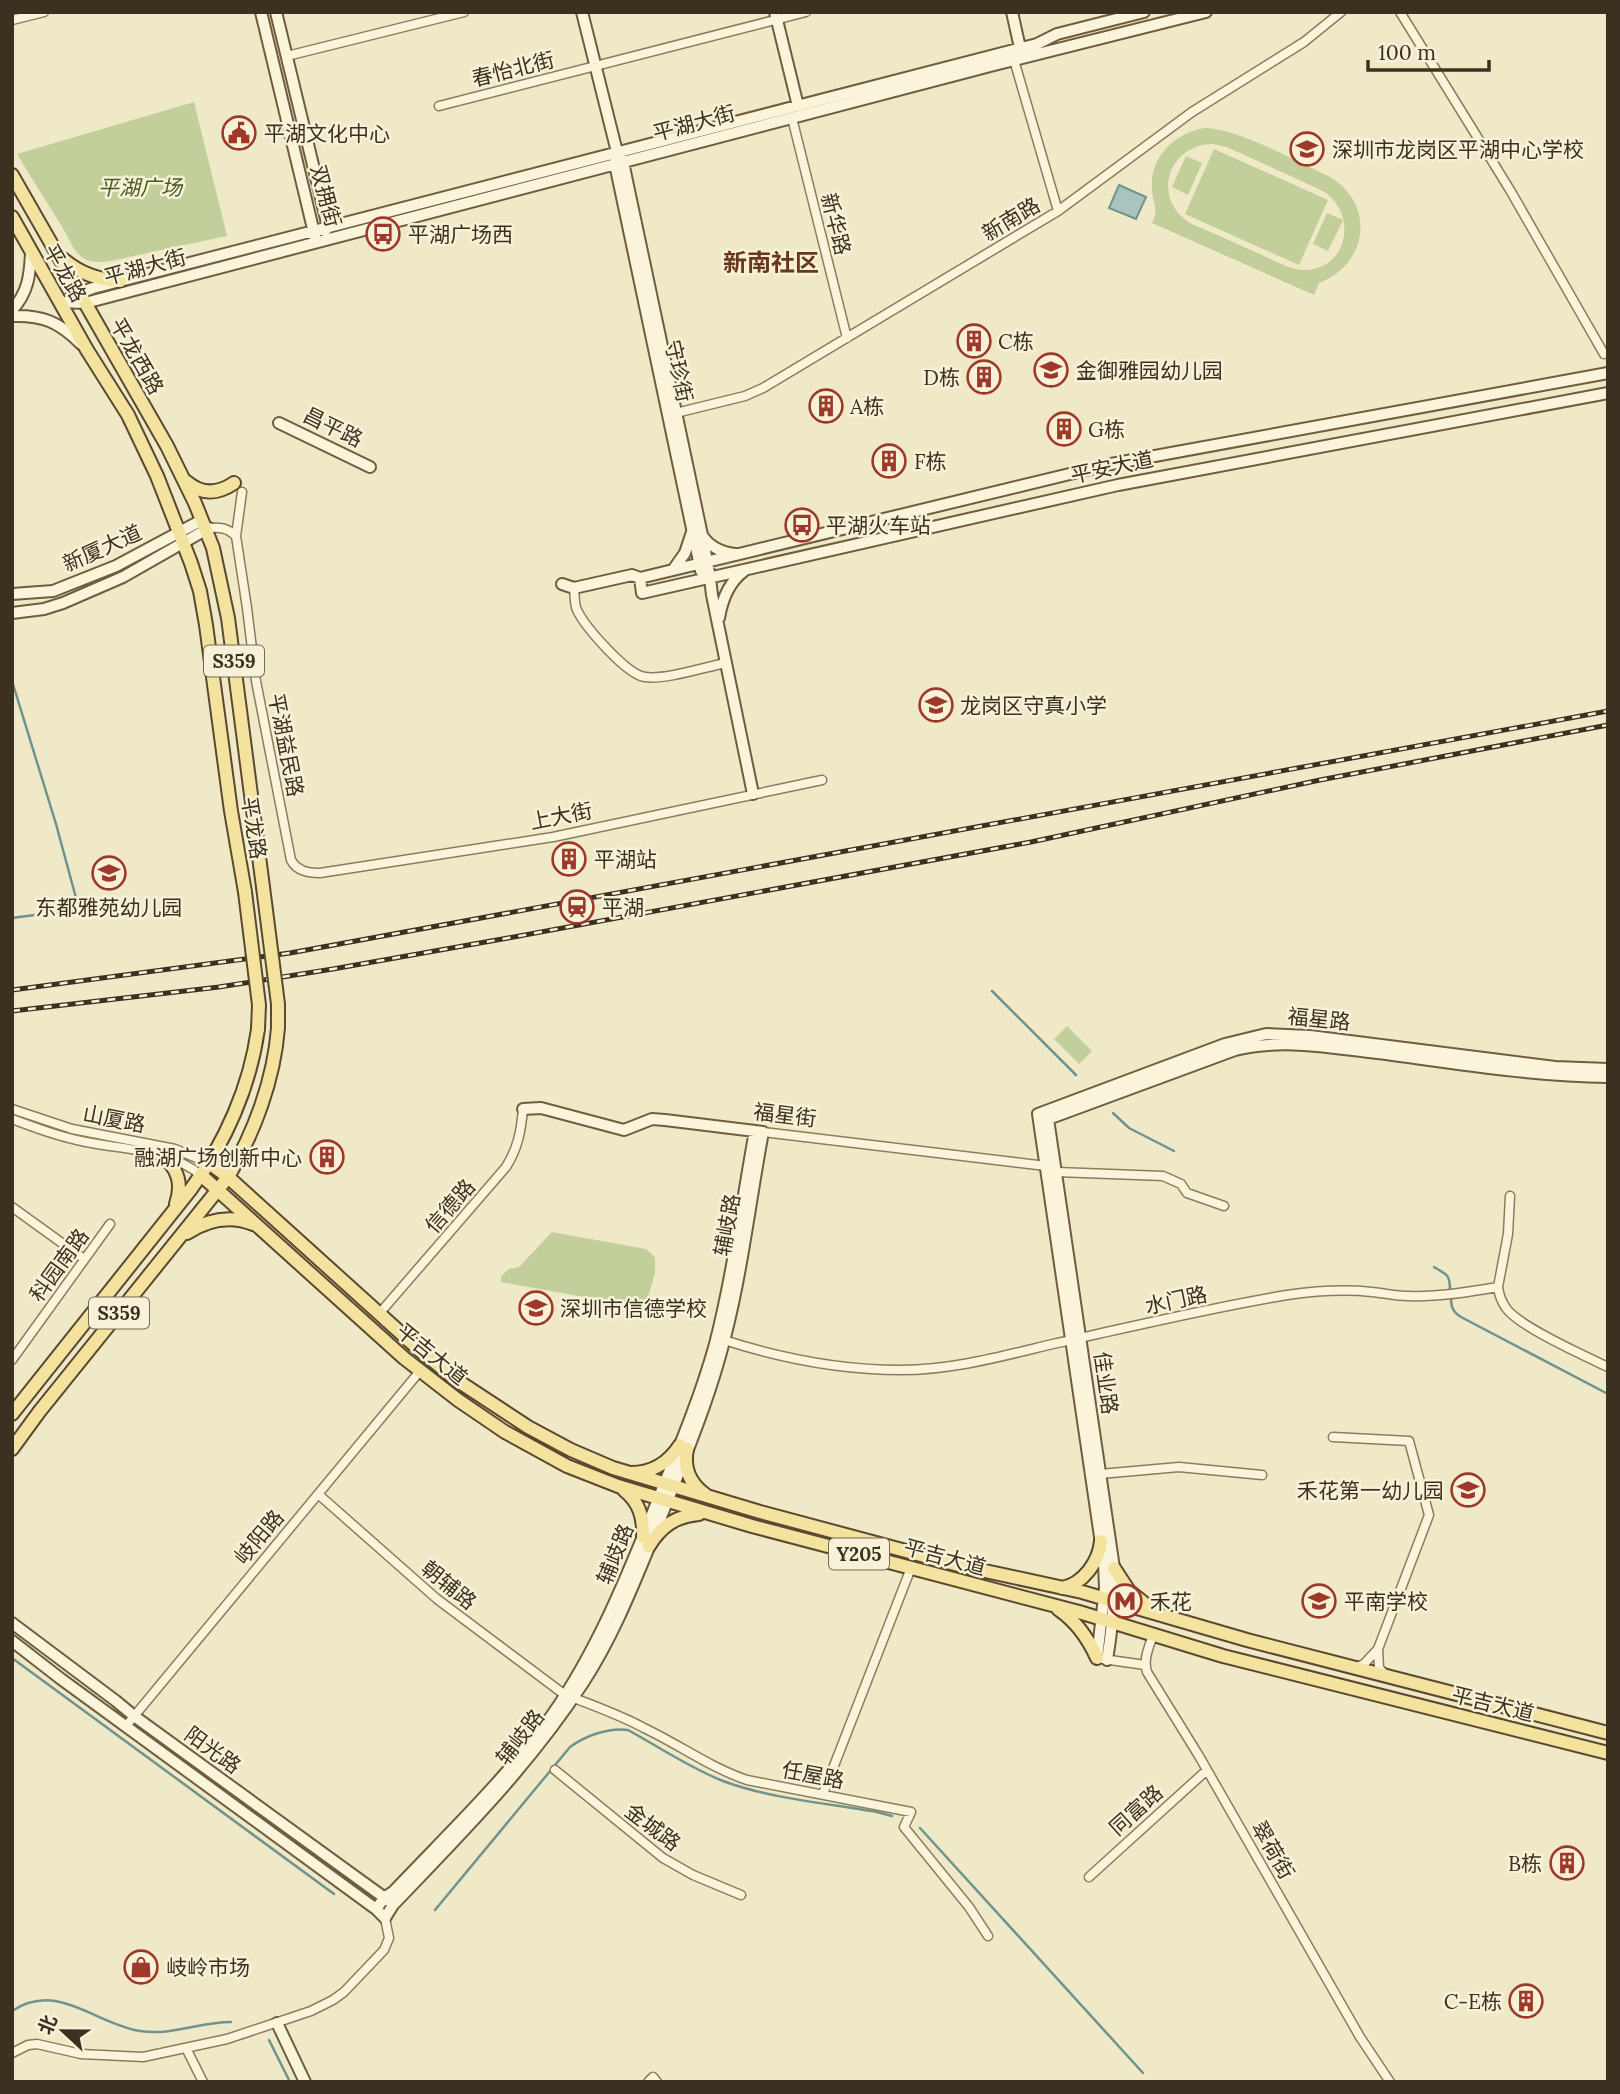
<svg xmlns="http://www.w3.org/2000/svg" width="1620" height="2094" font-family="Lora,'Noto Sans SC',serif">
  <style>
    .green { fill: #c2cf9b; fill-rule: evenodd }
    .water { fill: #a9c4bf; stroke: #6f938e; stroke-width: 2 }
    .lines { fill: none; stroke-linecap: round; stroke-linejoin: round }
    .stream { stroke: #6f938e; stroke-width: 2.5 }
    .street-casing { stroke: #8c7c5c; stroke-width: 11 }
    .secondary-casing { stroke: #6e5d3f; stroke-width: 14 }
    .primary-casing { stroke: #5a4930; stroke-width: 16 }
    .street { stroke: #faf4db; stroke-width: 8 }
    .secondary { stroke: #faf4db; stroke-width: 10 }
    .primary { stroke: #f3e39f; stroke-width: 12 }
    .rail-casing { stroke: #3c3120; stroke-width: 5 }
    .rail { stroke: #f7f2d7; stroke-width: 2.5; stroke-dasharray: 8; stroke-linecap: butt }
    .primary-bridge-casing { stroke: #5a4930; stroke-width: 16; stroke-linecap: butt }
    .primary-bridge { stroke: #f3e39f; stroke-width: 12 }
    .labels { text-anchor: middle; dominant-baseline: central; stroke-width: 5; stroke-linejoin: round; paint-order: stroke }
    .shield { fill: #f7f2d7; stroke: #746b57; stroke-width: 2 }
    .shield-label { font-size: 19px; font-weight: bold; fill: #3c3120 }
    .street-label { font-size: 21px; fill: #3c3120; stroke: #f7f2d7 }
    .poi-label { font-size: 21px; fill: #3c3120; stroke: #f7f2d7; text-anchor: start }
    .park-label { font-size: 21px; font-style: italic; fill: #465926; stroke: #f7f2d7 }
    .quarter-label { font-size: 24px; font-weight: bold; fill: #6a371e; stroke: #f7f2d7 }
  </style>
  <rect width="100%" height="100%" fill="#f0e9c7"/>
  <path class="green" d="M194,102L227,236L115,260C104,262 93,264 83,258C73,251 70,240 64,230C49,205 32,180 17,154Z
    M1204,128C1237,128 1296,161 1328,176C1376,202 1369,264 1319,283L1314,295L1152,223C1159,208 1154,207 1152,191C1149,158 1173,134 1204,128ZM1213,144L1227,147L1321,190C1359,211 1349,271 1303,270C1288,269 1275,261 1262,255C1239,245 1216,234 1192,224C1151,201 1166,145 1213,144Z
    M1214,149L1328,200L1299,265L1185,214Z
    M1186,156L1202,163L1188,195L1172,187Z
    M1327,213L1343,220L1328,251L1313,244Z
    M1067,1026L1092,1051L1079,1064L1054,1039Z
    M552,1232L646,1249L655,1257V1273L645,1308L501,1282V1276L509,1269L519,1267Z"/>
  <path class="water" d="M1119,185L1146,197L1136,219L1109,208Z"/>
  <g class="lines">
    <path class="stream" d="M12,681L56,824L79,909L12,918
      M992,991L1076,1075
      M1113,1113L1129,1128L1174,1151
      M1434,1267C1448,1275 1450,1275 1450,1291
      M1451,1298C1451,1307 1453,1312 1461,1317L1608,1394
      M12,1658L334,1894
      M920,1828L1143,2073
      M435,1910L570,1747C585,1736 609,1727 628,1730C659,1747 690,1768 723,1781C771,1799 827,1803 877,1812L892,1816
      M12,2011C58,1981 93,2023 140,2031C171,2036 200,2022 231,2022
      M269,2040L290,2082"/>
    <defs>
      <path id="street" d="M1400,12L1510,190L1604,354
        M12,20L44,12
        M287,56L464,12
        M1014,60L1058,211
        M439,106L806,12
        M792,118L847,338
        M676,413L745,396L763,388L1058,211L1192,112L1304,42L1341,12
        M242,492L236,536L247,608L256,681L291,860C297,871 308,873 320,873L553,837L822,780
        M209,528C221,527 227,528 236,536
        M574,588C575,595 574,604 577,610C585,627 627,675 645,677C666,680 705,667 726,663
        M12,1109L72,1129L175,1149L209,1163
        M12,1119C36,1128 60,1137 86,1142C125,1150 168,1149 201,1175
        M763,1132L1046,1166
        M1057,1172L1163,1176L1181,1184L1187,1193L1224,1206
        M12,1207L84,1259
        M1498,1287L1508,1234L1510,1196
        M379,1314L506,1167C518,1148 521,1131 523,1109
        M724,1340C783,1359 840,1370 901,1370C953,1370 1003,1356 1053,1344C1130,1327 1208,1308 1287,1295C1315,1291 1344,1289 1372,1292C1384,1293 1396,1296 1408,1296C1438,1297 1469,1292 1498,1287C1499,1295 1501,1301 1506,1308C1518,1326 1585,1356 1608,1367
        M12,1360L110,1224
        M1333,1437L1409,1441L1429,1515L1378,1649L1364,1664L1355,1668
        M1100,1474L1179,1467L1262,1475
        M318,1494L437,1599L565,1695
        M1153,1635C1149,1647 1143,1659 1147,1672L1199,1756L1360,2037L1390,2082
        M1378,1649L1379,1668L1386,1675
        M1103,1659L1145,1665
        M574,1698C597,1707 622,1716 644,1728C680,1745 709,1767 747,1780L911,1812L904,1827L969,1907L988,1936
        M126,1726L420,1371
        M555,1770L663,1858L693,1875L741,1895
        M823,1794L911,1568
        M1089,1877L1207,1770
        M186,2048L203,2082
        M12,2053L28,2045L37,2044L81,2054L143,2057L227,2039L311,2011L333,2000L344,1992L384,1950L389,1938L385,1918
        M648,2082L653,2077L657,2082"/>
      <path id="secondary" d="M261,12L315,237
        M276,12L328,227L325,231
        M582,12L617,152L623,162L702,535L710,578L712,595L753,794
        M775,12L798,106
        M1012,12L1020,48L1017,53
        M616,159L615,164L701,571
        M71,296L93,288L1037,44L1057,34L1144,12
        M60,302L85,303L998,64L1206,12
        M12,310C28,293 30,275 31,253
        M12,316C43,315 59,322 81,344
        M279,423L370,467
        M702,535C709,547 723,553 736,554
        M673,570L685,553L692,532
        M640,578L642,593L1118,485L1608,393
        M562,584L574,588L632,575L640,578L1111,464L1608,373
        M12,594L53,591L116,566L202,520
        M12,613L44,609L63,603L123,577L209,528
        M719,618C722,600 729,582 744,571
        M523,1109L541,1108L624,1130L652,1119L665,1120L755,1131L763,1132C749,1206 741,1283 720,1356C703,1417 677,1476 654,1535C633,1586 613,1637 583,1683C529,1766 461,1834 393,1905L385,1918L376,1909L385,1897L393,1892C447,1835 506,1779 552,1715C598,1649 627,1576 657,1502C678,1450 700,1398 715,1344C733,1274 742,1201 755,1131
        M1047,1112L1114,1568C1115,1598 1112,1630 1107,1660
        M1040,1122L1235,1050C1283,1038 1330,1048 1378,1053C1454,1063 1531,1076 1608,1077
        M12,1623L116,1701L134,1716L389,1901
        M12,1641L61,1679L376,1909
        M1097,1658L1105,1588L1104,1564L1038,1114L1225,1044L1266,1034L1310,1036L1555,1067L1608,1069
        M277,2023L305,2082"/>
      <path id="primary" d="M12,175L167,446L195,503L213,548L228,618L263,887
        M12,217L87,350L128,415L157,476L191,563L200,591L206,625L231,811L245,892
        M63,259C79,273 99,280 120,281
        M187,482C202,495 218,494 234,483
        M161,1155C178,1168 183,1183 176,1204
        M209,1163L228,1177L414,1345L458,1381L528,1427L571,1450L613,1468L760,1512L962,1566L1082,1592L1247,1640L1608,1733
        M201,1175L404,1358L458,1400L505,1432L567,1466L618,1486L752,1526L1079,1612L1223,1656L1608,1753
        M187,1233C207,1220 230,1215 253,1224
        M12,1414L191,1189C225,1143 250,1087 258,1029
        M12,1449L39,1412L228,1177C254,1133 274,1080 278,1028
        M687,1449C683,1469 690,1484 706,1495
        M631,1473C652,1473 669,1462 680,1445
        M624,1490C639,1502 644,1517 643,1537
        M649,1546C661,1526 676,1516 699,1514
        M1114,1568L1129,1591L1150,1608
        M1062,1588C1083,1584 1099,1562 1101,1541
        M1058,1609C1076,1621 1088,1638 1097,1658"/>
    </defs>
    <use href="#street" class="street-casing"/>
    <use href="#secondary" class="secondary-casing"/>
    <use href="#primary" class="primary-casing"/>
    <use href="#street" class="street"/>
    <use href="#secondary" class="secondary"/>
    <use href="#primary" class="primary"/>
    <defs>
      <path id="rail" d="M12,990L290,953L1608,711
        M12,1011L219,987L333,969L508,938L1031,842L1320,780L1608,725"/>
    </defs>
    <use href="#rail" class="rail-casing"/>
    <use href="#rail" class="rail"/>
    <defs>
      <path id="primary-bridge" d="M263,887L278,1004V1028
        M245,892L259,1005L258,1029"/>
    </defs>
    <use href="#primary-bridge" class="primary-bridge-casing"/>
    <use href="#primary-bridge" class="primary-bridge"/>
  </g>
  <defs>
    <symbol id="civic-ring" viewBox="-11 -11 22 22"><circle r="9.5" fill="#f7f2d7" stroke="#9d382a" stroke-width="1.5"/><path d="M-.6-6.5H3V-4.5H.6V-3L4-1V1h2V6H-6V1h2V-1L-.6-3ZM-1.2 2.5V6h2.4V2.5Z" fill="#9d382a"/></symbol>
    <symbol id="school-ring" viewBox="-11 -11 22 22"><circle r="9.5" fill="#f7f2d7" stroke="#9d382a" stroke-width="1.5"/><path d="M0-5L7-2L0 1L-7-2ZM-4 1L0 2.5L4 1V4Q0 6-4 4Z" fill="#9d382a"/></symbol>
    <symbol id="bus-ring" viewBox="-11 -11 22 22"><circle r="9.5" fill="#f7f2d7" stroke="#9d382a" stroke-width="1.5"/><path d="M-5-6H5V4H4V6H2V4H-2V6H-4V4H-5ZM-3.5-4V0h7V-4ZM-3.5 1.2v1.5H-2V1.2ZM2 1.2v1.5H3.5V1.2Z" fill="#9d382a"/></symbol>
    <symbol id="building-ring" viewBox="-11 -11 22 22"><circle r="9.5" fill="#f7f2d7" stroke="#9d382a" stroke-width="1.5"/><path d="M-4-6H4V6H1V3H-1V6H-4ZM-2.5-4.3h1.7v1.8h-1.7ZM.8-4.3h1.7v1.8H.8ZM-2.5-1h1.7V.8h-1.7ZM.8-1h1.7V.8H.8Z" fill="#9d382a"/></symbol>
    <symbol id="station-ring" viewBox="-11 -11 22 22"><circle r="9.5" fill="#f7f2d7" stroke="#9d382a" stroke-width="1.5"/><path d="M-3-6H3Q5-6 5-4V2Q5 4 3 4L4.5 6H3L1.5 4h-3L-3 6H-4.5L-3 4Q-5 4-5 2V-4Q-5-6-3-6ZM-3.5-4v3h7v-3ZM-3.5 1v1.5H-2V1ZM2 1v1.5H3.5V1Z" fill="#9d382a"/></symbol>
    <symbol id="metro-ring" viewBox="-11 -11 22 22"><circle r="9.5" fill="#f7f2d7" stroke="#9d382a" stroke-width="1.5"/><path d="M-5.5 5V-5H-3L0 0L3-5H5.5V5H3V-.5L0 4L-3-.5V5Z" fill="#9d382a"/></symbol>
    <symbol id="shop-ring" viewBox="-11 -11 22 22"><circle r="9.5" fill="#f7f2d7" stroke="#9d382a" stroke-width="1.5"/><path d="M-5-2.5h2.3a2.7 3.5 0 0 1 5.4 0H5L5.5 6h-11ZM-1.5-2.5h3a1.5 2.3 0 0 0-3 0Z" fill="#9d382a"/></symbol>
  </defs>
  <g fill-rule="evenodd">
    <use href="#civic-ring" x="220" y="114" width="38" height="38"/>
    <use href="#school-ring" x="1288" y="130" width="38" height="38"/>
    <use href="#bus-ring" x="364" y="215" width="38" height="38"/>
    <use href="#building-ring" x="955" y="322" width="38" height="38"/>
    <use href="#school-ring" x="1032" y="351" width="38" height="38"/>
    <use href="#building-ring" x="965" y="358" width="38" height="38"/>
    <use href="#building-ring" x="807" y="387" width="38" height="38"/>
    <use href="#building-ring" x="1045" y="410" width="38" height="38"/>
    <use href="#building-ring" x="870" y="442" width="38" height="38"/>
    <use href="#bus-ring" x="783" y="506" width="38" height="38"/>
    <use href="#school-ring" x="917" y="686" width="38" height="38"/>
    <use href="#building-ring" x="550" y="840" width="38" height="38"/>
    <use href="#school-ring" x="90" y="854" width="38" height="38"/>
    <use href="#station-ring" x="558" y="888" width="38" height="38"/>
    <use href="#building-ring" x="308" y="1138" width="38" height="38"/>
    <use href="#school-ring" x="517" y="1289" width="38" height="38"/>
    <use href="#school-ring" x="1449" y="1471" width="38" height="38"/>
    <use href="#metro-ring" x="1106" y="1582" width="38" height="38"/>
    <use href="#school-ring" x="1300" y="1582" width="38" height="38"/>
    <use href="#building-ring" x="1548" y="1844" width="38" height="38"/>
    <use href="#shop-ring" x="122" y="1948" width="38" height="38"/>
    <use href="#building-ring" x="1507" y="1982" width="38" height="38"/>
  </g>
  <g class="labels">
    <g class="shield">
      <rect x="204" y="645.5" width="60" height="31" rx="5"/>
      <rect x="89" y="1297.5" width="60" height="31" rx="5"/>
      <rect x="829" y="1538.5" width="60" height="31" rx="5"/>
    </g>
    <g class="shield-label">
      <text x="234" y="661">S359</text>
      <text x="119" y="1313">S359</text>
      <text x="859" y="1554">Y205</text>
    </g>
    <g class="street-label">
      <text transform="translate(513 69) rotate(-14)">春怡北街</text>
      <text transform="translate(694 123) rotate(-15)">平湖大街</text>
      <text transform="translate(326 196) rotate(75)">双拥街</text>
      <text transform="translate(1011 219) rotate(-31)">新南路</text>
      <text transform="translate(836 224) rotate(76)">新华路</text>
      <text transform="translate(145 267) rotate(-15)">平湖大街</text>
      <text transform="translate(65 273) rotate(60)">平龙路</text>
      <text transform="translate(137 356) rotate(60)">平龙西路</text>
      <text transform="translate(679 371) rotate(78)">守珍街</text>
      <text transform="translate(333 427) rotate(26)">昌平路</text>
      <text transform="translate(1112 467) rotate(-12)">平安大道</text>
      <text transform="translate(102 548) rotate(-24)">新厦大道</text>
      <text transform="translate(286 745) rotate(79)">平湖益民路</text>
      <text transform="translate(561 816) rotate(-11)">上大街</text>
      <text transform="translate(254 828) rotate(81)">平龙路</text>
      <text transform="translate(1319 1019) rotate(6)">福星路</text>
      <text transform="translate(785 1115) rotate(7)">福星街</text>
      <text transform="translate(114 1119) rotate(11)">山厦路</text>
      <text transform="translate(450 1206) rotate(-49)">信德路</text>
      <text transform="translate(727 1225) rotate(-80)">辅岐路</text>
      <text transform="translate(59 1265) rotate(-54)">科园南路</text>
      <text transform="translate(1176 1300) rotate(-12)">水门路</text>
      <text transform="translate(432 1354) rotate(39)">平吉大道</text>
      <text transform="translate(1106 1383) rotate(82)">佳业路</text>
      <text transform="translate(259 1537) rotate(-50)">岐阳路</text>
      <text transform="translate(615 1554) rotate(-68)">辅歧路</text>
      <text transform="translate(945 1557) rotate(15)">平吉大道</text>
      <text transform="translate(449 1585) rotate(39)">朝辅路</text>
      <text transform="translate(1493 1704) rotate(14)">平吉大道</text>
      <text transform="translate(520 1737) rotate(-52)">辅岐路</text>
      <text transform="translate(213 1750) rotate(36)">阳光路</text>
      <text transform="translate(813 1775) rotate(11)">任屋路</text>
      <text transform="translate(1136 1810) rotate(-42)">同富路</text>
      <text transform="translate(653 1827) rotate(37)">金城路</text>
      <text transform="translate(1273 1850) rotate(60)">翠荷街</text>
    </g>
    <g class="poi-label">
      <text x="264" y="133">平湖文化中心</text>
      <text x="1332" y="149">深圳市龙岗区平湖中心学校</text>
      <text x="408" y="234">平湖广场西</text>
      <text x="998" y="341">C栋</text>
      <text x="1076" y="370">金御雅园幼儿园</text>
      <text x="960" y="377" text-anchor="end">D栋</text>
      <text x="850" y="406">A栋</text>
      <text x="1088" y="429">G栋</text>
      <text x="914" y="461">F栋</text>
      <text x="826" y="525">平湖火车站</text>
      <text x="960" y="705">龙岗区守真小学</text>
      <text x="594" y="859">平湖站</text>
      <text x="109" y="907" text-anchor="middle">东都雅苑幼儿园</text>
      <text x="602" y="907">平湖</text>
      <text x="302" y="1157" text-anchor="end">融湖广场创新中心</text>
      <text x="560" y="1308">深圳市信德学校</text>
      <text x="1444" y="1490" text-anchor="end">禾花第一幼儿园</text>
      <text x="1150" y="1601">禾花</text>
      <text x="1344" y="1601">平南学校</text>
      <text x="1542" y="1863" text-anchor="end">B栋</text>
      <text x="166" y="1967">岐岭市场</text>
      <text x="1502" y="2001" text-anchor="end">C-E栋</text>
    </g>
    <g class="park-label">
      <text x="140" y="187">平湖广场</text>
    </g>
    <g class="quarter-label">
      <text x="771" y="262">新南社区</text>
    </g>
  </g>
  <rect width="1620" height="2094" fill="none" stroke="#3c3120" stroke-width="28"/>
  <g transform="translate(63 2031) rotate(292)" stroke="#f7f2d7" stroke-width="5" paint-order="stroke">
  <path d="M0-5L12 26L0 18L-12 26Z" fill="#3c3120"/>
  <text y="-10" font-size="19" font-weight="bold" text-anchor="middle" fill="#3c3120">北</text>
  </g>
  <path d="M1368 60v10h121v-10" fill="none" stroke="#3c3120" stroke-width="3.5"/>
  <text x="1378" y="60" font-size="21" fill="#3c3120" stroke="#f7f2d7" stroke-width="5" paint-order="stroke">100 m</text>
</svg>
